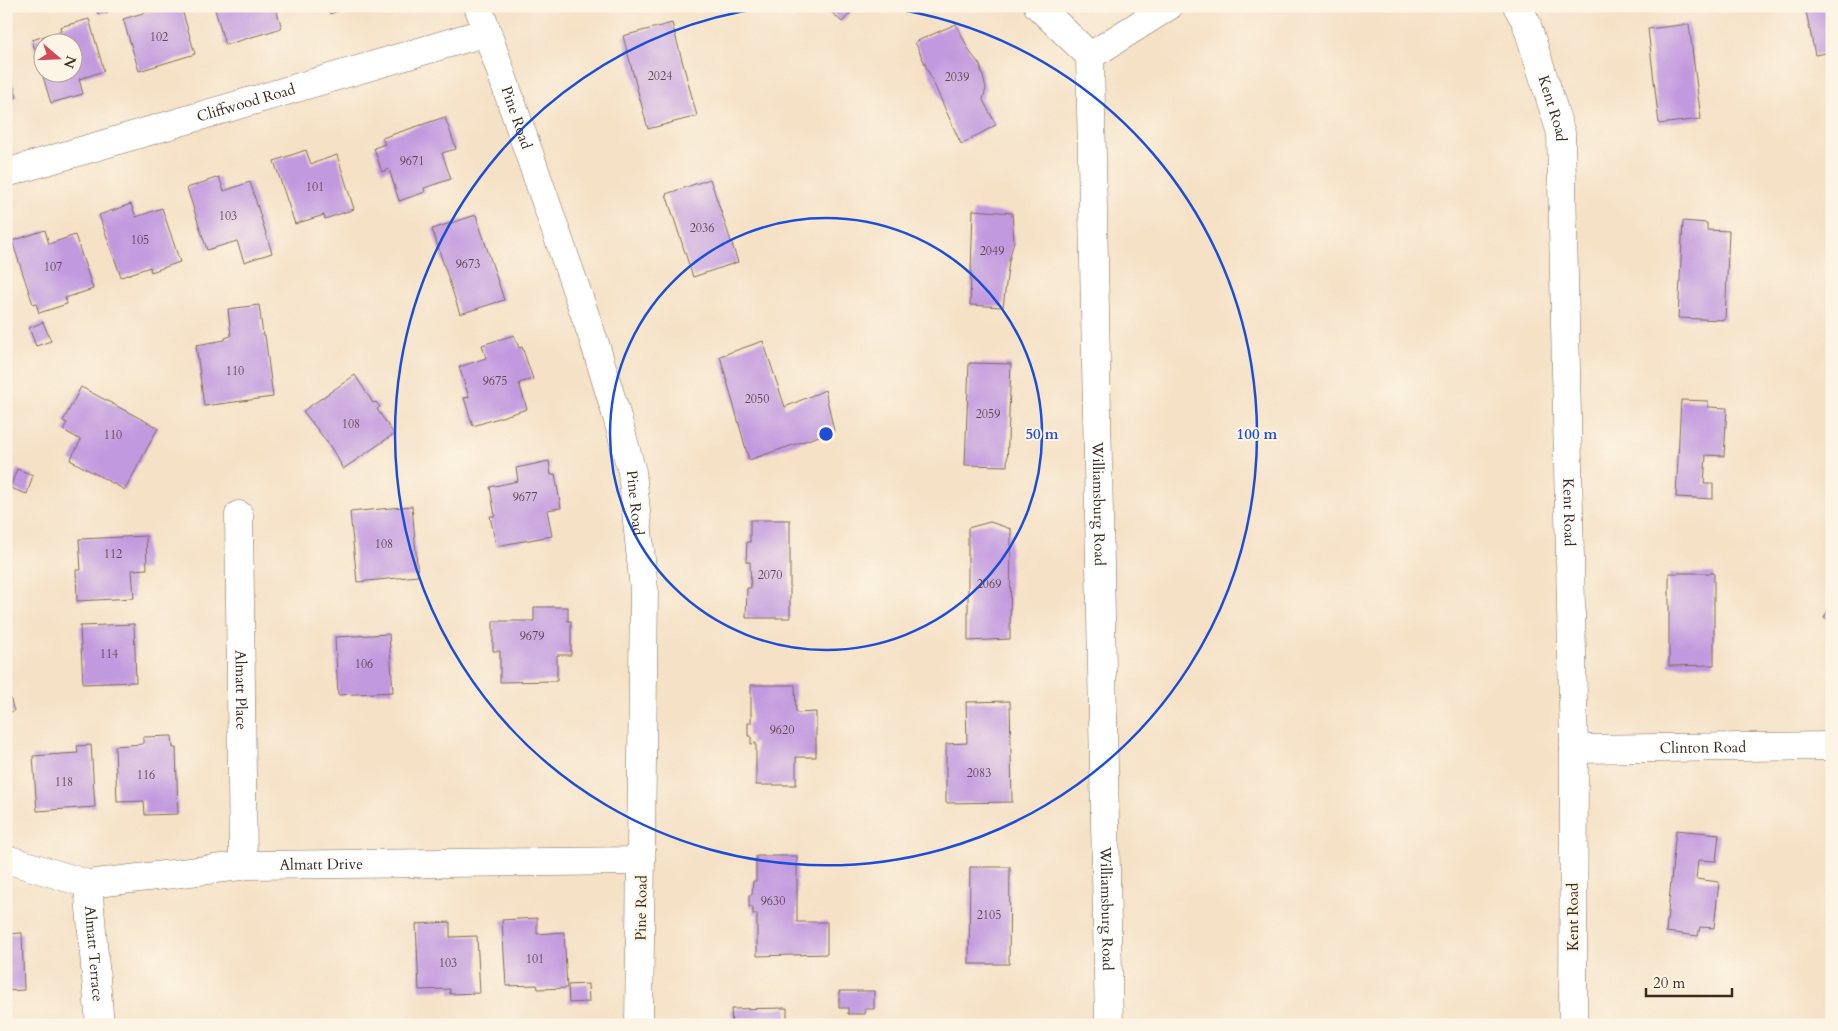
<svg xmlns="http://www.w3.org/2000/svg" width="1838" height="1031" font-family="Cardo,serif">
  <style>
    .building { fill: #c199df; fill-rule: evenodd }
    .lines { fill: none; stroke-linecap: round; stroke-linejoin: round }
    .minor-casing { stroke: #7c6a59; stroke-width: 29 }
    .tertiary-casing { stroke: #7c6a59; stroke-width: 29 }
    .minor { stroke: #fff; stroke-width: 28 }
    .tertiary { stroke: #fff; stroke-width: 28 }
    .ring { fill: none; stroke: #1d4ed8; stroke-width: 2.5 }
    .labels { text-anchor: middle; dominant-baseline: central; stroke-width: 4; stroke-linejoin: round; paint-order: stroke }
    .number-label { font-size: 12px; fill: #5c464e }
    .street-label { font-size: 15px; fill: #3b2a1e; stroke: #fcf5e5 }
    .centre { fill: #1d4ed8; stroke: #fcf5e5; stroke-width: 2.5 }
    .ring-label { font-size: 15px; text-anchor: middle; font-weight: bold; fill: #1d4ed8; stroke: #fcf5e5; stroke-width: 4; stroke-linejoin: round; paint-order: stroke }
  </style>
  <rect width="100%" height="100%" fill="#fcf5e5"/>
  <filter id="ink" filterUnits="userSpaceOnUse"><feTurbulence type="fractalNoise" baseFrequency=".02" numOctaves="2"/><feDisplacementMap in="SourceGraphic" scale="10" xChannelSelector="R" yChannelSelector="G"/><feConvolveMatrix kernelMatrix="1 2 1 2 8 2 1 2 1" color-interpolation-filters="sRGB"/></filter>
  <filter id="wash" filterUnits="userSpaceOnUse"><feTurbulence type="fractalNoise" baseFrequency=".0096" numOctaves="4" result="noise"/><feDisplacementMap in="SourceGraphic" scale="20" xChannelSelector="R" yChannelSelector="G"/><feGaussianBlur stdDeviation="1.12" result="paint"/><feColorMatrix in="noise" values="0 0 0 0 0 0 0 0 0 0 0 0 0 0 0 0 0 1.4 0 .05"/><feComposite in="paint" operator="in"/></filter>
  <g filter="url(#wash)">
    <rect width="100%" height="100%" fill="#f5e1c6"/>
    <g id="blocks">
      <path class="building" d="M96,6H107L108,12L98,14Z
        M152,6H181L195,54L139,71L123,19L153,10Z
        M214,6H275L282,28L225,45Z
        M327,6H350L330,14Z
        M825,6H857L842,22Z
        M1789,6H1802V7L1790,9Z
        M1805,6H1832V52L1815,55Z
        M89,19L104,71L79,79L83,94L51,103L32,40L61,31L60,27ZM42,42H72V72H42Z
        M672,23L697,116L648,129L623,36Z
        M956,24L970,52L980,65L986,88L983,100L996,125L961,144L915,42Z
        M1689,24L1701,119L1659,124L1648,29Z
        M6,63L17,97L6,101Z
        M445,117L456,149L442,153L451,179L424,188L425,192L399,201L389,169L382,172L374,148L385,144L382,138Z
        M306,150L311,164L337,155L354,209L325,219L324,215L295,224L274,161Z
        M219,177L224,191L250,182L272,253L244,262L237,241L207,250L187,188Z
        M710,179L738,262L693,277L666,194Z
        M131,204L136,217L162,208L180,262L151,272L150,267L121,277L99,215Z
        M973,210L1012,213L1014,241L1009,261L1003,307L970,305Z
        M476,215L504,300L460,314L432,229Z
        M1683,221L1707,223V230L1729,231L1725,320L1678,318Z
        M45,230L49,244L75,235L93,289L65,298L67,304L39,313L36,303L33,304L12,241Z
        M259,305L263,335H265L273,397L204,406L196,345L225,340V338L231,336L228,309Z
        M43,322L51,341L36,346L29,328Z
        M514,335L519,348L522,347L533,379L519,383L527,409L473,426L464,398L469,397L459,367L486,358L482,345Z
        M763,341L785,407L825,390L834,431L749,460L720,356Z
        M969,363L1011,364L1007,466L965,465Z
        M355,375L373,403L376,402L380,407L377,409L394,434L343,469L340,464H341L330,446L303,411Z
        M81,387L158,428L125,490L70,460L81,440L63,430L67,423L63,421Z
        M1681,400L1708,401V407L1727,408L1724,456L1706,455L1704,484H1713V499L1676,497Z
        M549,461L551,475L555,474L561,508L547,510L552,536L496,546L490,516H495L490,487L518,481L516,468Z
        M17,469L33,475L27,494L10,488Z
        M412,506L418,576L357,582L350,512Z
        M750,520H790V618H746L747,588H751L750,562H746L747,542H750Z
        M990,522L1011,529L1010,639L968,641V528Z
        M146,536L147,569L132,570L134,598L77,601L76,570H81L79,539Z
        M1669,573H1714V665L1669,666Z
        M1832,602V622L1824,618Z
        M534,607H568V621H571V655H557V681L500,682V651H493V621H534Z
        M134,624L136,682L83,684L80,626Z
        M389,634L393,692L338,695L335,637Z
        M6,684L14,711L6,713Z
        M751,685H795L796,713L816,712V757H796V785H756V743L751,744V736H748V723H751Z
        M1010,701L1012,802L946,803V744L967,743L966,702Z
        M172,736L173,748H176L178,814L145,815L144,801L117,802L115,746L143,744V737Z
        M91,745L95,807L37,811L33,756L78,753L77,746Z
        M1676,830L1719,834L1716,861L1698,860L1696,879L1719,882L1714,928L1700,927L1698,936L1666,932Z
        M756,856H797V922H827V954L757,956V914H753V907H749V895H752L753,881H756Z
        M970,867H1010L1009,964H969Z
        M537,918V934L564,932L567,988L538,989L537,985L506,986L502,920Z
        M450,922V937L477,936L480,993L450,994V989L419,990L416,924Z
        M22,933L24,990L6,991V934Z
        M588,984L589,1002L569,1003L568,985Z
        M839,991H874V1009H865V1014H848V1008H839Z
        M787,1008V1025H732L731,1009Z"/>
    </g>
  </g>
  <g filter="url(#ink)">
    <use href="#blocks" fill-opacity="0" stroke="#7c6a59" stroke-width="1"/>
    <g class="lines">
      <defs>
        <g id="minor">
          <path id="s1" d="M1038,6L1090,56L1109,1025"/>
          <path id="s2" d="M1517,6L1526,22L1561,133L1574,749L1573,1025"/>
          <path d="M1090,56L1169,6"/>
          <path id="s3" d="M6,173L487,32"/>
          <path id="s4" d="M239,515L243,865"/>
          <path id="s5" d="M1574,749L1832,746"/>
          <path id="s6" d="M6,859L88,884L249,865L641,861"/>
          <path id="s7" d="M88,884L100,1025"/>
        </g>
        <g id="tertiary">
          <path id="s8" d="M478,6L595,344L617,417L632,472L644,589L639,1025"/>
        </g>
      </defs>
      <use href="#minor" class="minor-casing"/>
      <use href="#tertiary" class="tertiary-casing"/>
      <use href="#minor" class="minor"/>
      <use href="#tertiary" class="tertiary"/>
    </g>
  </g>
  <g class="ring">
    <circle cx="826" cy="434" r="216"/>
    <path d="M882 7A431 431 0 1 1 770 7"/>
  </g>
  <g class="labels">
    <g class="number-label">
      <text x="159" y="37">102</text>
      <text x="660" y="76">2024</text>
      <text x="957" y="77">2039</text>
      <text x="412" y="161">9671</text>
      <text x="315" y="187">101</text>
      <text x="228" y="216">103</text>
      <text x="702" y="228">2036</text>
      <text x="140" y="240">105</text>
      <text x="992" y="251">2049</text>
      <text x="468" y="264">9673</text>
      <text x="53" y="267">107</text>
      <text x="235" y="371">110</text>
      <text x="495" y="381">9675</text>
      <text x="757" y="399">2050</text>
      <text x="988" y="414">2059</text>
      <text x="351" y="424">108</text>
      <text x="113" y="435">110</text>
      <text x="525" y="497">9677</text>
      <text x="384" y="544">108</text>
      <text x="113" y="554">112</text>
      <text x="770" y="575">2070</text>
      <text x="989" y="584">2069</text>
      <text x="532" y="636">9679</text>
      <text x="109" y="654">114</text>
      <text x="364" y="664">106</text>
      <text x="782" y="730">9620</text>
      <text x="979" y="773">2083</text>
      <text x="146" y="775">116</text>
      <text x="64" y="782">118</text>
      <text x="773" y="901">9630</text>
      <text x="989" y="915">2105</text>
      <text x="535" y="959">101</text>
      <text x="448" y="963">103</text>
    </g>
    <g class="street-label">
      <text stroke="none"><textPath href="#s3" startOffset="250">Cliffwood Road</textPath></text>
      <text stroke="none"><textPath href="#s2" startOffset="109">Kent Road</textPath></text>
      <text stroke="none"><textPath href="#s8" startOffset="118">Pine Road</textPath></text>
      <text stroke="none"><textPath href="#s8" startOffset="522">Pine Road</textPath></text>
      <text stroke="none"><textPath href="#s1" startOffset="520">Williamsburg Road</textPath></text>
      <text stroke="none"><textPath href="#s2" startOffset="514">Kent Road</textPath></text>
      <text stroke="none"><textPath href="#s4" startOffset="175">Almatt Place</textPath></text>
      <text stroke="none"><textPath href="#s5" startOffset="129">Clinton Road</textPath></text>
      <text stroke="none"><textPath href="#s6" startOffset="320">Almatt Drive</textPath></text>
      <text transform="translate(641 908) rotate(-89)">Pine Road</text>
      <text stroke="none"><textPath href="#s1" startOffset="925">Williamsburg Road</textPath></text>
      <text transform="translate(1573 917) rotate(-90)">Kent Road</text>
      <text stroke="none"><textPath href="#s7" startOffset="70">Almatt Terrace</textPath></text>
    </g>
  </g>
  <circle cx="826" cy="434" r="8" class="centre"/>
  <g class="ring-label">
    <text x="1042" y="439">50 m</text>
    <text x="1257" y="439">100 m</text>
  </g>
  <rect width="1838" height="1031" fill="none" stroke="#fcf5e5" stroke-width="25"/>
  <g transform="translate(58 58) rotate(109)"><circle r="24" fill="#fcf5e5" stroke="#afa495"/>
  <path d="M0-4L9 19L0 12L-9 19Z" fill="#d1495b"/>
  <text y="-8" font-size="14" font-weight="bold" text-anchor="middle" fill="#3b2a1e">N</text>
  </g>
  <path d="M1646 988v8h86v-8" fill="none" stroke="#3b2a1e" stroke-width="2.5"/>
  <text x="1653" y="988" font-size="15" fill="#3b2a1e" stroke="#fcf5e5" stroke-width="4" paint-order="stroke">20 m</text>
</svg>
